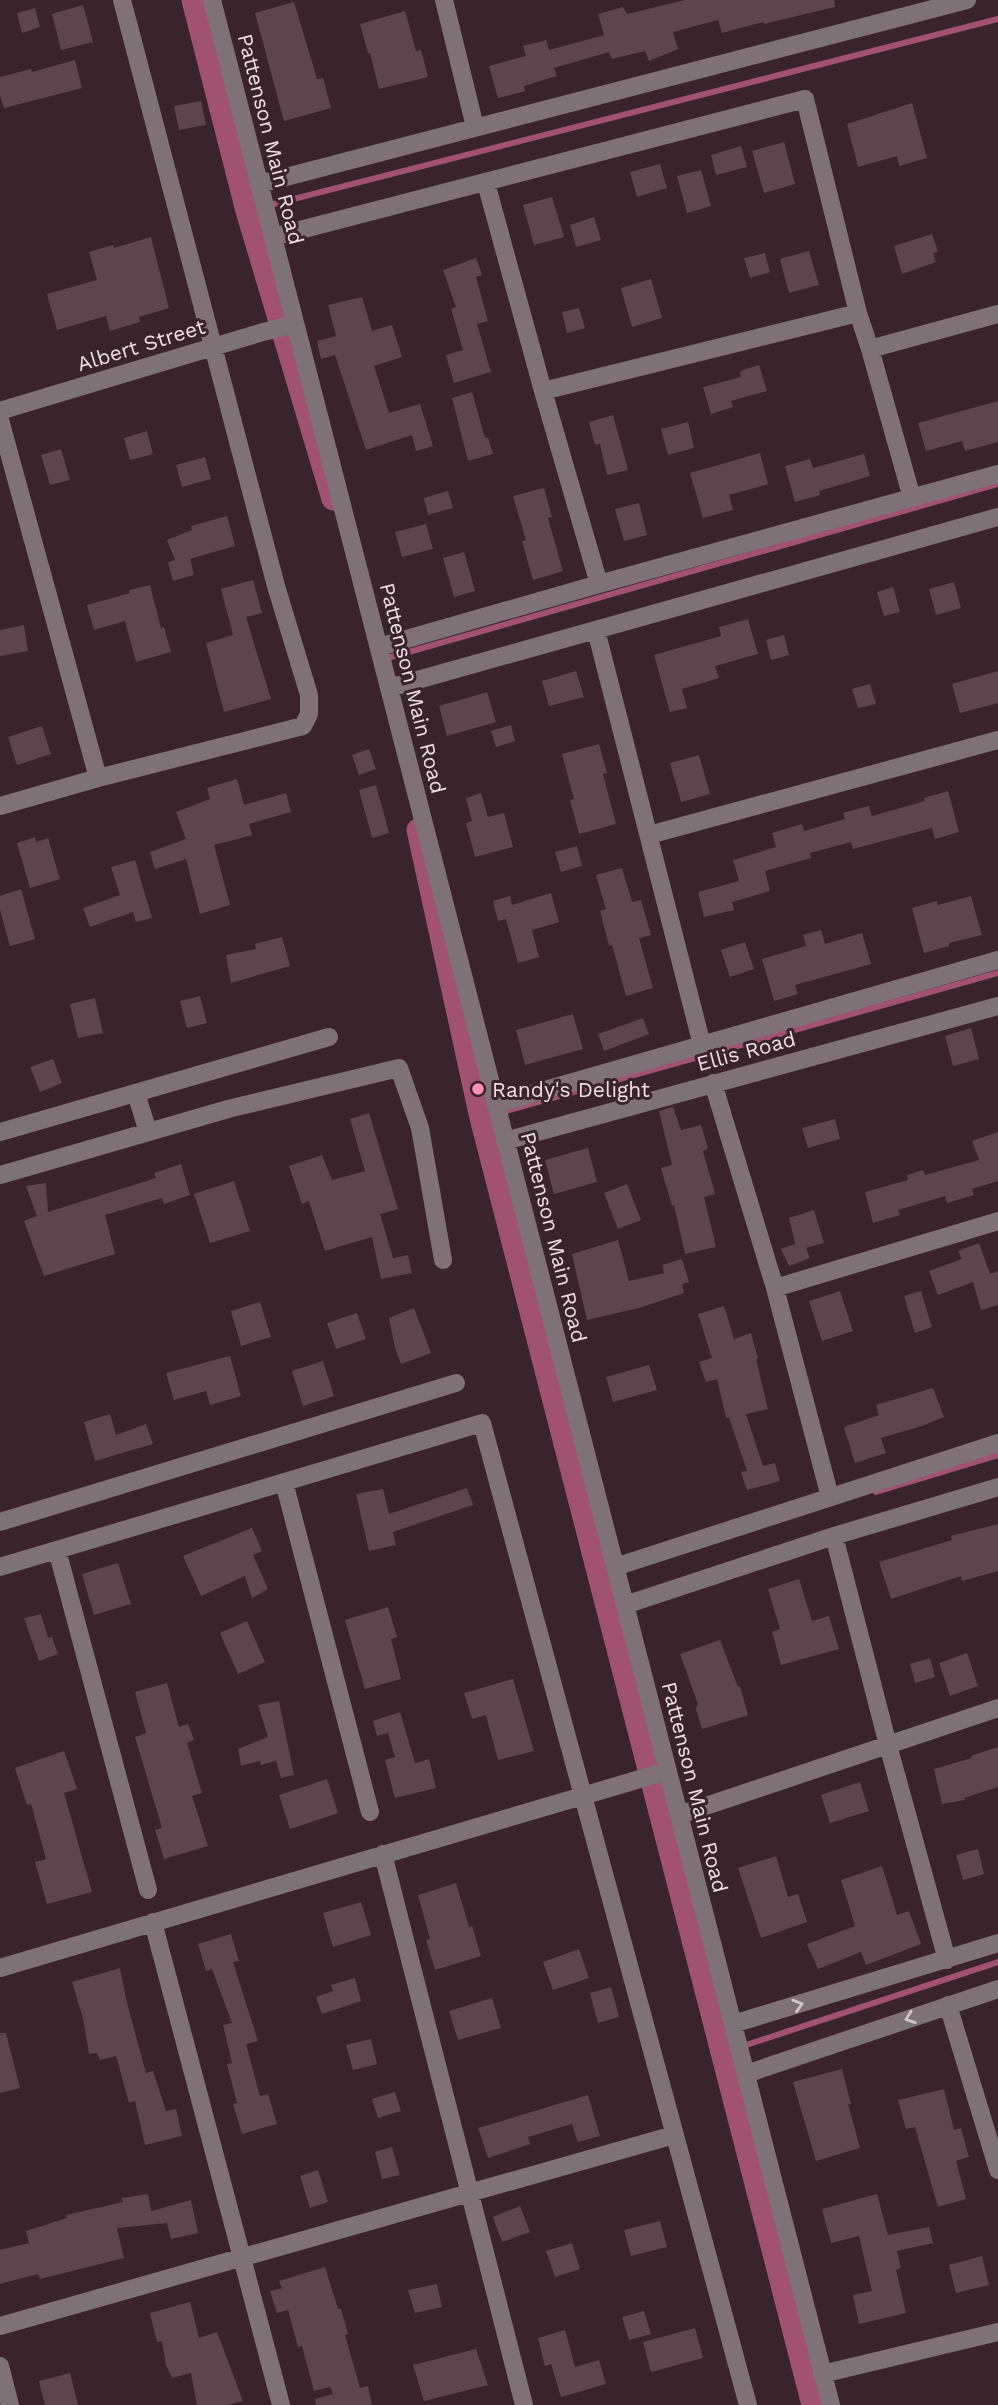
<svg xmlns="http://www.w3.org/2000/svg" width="998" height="2405" font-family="'Work Sans',sans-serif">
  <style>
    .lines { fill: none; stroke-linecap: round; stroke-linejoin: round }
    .stream { stroke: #a05270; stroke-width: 6 }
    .canal { stroke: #a05270; stroke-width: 23 }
    .building { fill: #5d454d }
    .minor { stroke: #7e7276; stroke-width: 18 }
    .oneway { stroke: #d2c4c8 }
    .poi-dot { fill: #ff8eb9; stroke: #39242b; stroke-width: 2.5 }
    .labels { text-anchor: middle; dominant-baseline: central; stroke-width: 6; stroke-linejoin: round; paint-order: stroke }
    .street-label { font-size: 21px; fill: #eedfe4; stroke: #39242b }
    .poi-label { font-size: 21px; fill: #eedfe4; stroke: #39242b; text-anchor: start }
  </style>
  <rect width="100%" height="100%" fill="#39242b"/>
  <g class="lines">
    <path class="stream" d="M247,211L998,19
      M384,659L998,484
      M481,1118L998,973
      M876,1492L998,1455
      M599,1576L614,1571
      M722,2053L998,1962"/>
    <path class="canal" d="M193,0L247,211L333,499
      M418,830L481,1118L813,2405"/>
  </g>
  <path class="building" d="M685,0H834L835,7L764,24L763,22L722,33L718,20L673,32L678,49L649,61L645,51L612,59L609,52L554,68L557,76L524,86L525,91L498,98L489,66L526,56L523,46L546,40L549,50L604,35L598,14L623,7L627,14Z
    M294,2L317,79L323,78L331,108L284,121L255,13Z
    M83,5L93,42L61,50L52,14Z
    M35,8L40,27L22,33L17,13Z
    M405,11L416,51L421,50L428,77L379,89L370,53H368L360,24Z
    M75,60L82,88L4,108L0,96V77L31,69L32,72Z
    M201,101L206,125L179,130L174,106Z
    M912,103L927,158L899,166L897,156L858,167L847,124Z
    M784,142L795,184L764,193L752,151Z
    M741,146L747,167L716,175L711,155Z
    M660,164L667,188L637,197L630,172Z
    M701,170L711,206L687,213L677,176Z
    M552,197L564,237L534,245L523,205Z
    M594,217L601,240L576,247L570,225Z
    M932,234L938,252L933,253L936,262L902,274L894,246Z
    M151,237L169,308L139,317L140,322L110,331L106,316L57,330L47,294L97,280L89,252L113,245L114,248Z
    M809,251L819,285L789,293L780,259Z
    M765,253L770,272L750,278L744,258Z
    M476,258L482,275L476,277L488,321L477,324L491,372L454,383L446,355L463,350L451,309L456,307L443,270Z
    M651,279L662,318L632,327L621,288Z
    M362,297L372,331L392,325L402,357L374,366L389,413L420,404L433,446L416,451L412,435L366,450L335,355L321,359L317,341L336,336L328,305Z
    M579,308L585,328L567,333L562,312Z
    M759,365L767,391L731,401L733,407L711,414L703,387L741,377L740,371Z
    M472,392L485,438H488L493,454L468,461L452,398Z
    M998,401V442L965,451L962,441L926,451L918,423Z
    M613,415L628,470L607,475L600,444L595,445L589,422Z
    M688,422L694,448L668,455L661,429Z
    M147,431L153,454L130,460L124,438Z
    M61,449L70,480L50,485L41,455Z
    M760,453L768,484L729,495L733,510L703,518L690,473Z
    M864,454L870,476L819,491L820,495L795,502L785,466L810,459L813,468Z
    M205,457L211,479L182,487L176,465Z
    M544,488L552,517L548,518L563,571L533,580L522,541L526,540L513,496Z
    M448,491L453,508L428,515L424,498Z
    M639,503L647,535L624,541L615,509Z
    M227,516L235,546L190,559L194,575L173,581L168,562L175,560L167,540L192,530L191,526Z
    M426,524L433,549L402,557L395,532Z
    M464,552L475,591L454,597L443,558Z
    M253,580L262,613L246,617L271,699L224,712L206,643L233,635L221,589Z
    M954,582L961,608L936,615L929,589Z
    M150,585L161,628L164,627L171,652L136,662L125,621L94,630L87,605L130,593L129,590Z
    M893,587L900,612L884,616L877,592Z
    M748,619L758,654L715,666L719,678L682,689L687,708L670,712L654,655L721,636L719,627Z
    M24,625L28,651L0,656V630Z
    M784,635L789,655L771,660L766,640Z
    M576,671L584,697L549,706L542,681Z
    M998,671V703L960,713L952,684Z
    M870,684L876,704L858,708L852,689Z
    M487,692L496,722L447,736L439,706Z
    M511,725L515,741L496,747L491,731Z
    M42,726L51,754L17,765L8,737Z
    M599,744L607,773L603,774L616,824L579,834L570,800L574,799L562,754Z
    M369,749L376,769L359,775L352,755Z
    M699,755L710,794L681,802L670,763Z
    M237,779L244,805L286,793L291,812L249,824L252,835L214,845L230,905L200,914L186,859L155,869L150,852L186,839L176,812L210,799L207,788Z
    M376,785L389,833L372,838L359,790Z
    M948,791L959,832L935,839L932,828L853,849L851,842L810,853L811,858L765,871L770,891L732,902L734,910L704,917L698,892L739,881L733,860L776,847L772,833L802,824L804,831L845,819L843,813L869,806L872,816L925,801L924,798Z
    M481,793L488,817L504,813L513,847L475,857L466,823L472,821L466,798Z
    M35,837L36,842L48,838L60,879L30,888L17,843Z
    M577,846L582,866L561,872L555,852Z
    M135,860L152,918L136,922L133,912L90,927L83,908L120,895L111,867Z
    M622,868L632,902L641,900L651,935L639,938L653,988L626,996L612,945L609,946L600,911L606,909L596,875Z
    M21,889L35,939L10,946L0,910V896Z
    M551,893L559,922L532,930L539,957L518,963L506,919L498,921L493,901L510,896L512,905Z
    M971,896L982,935L949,943V946L924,953L912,908L937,901L938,905Z
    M821,930L825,944L862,933L871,964L795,985L798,994L774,1001L762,959L806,946L803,935Z
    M282,937L290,966L231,983L226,955L256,949L255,944Z
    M745,942L754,969L730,977L721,950Z
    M200,996L207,1023L187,1028L180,1001Z
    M95,998L103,1033L78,1038L70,1004Z
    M573,1014L583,1049L525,1065L516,1030Z
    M643,1018L649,1034L604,1051L598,1034Z
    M971,1028L979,1059L953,1066L945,1036Z
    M53,1059L62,1083L40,1092L30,1067Z
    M673,1107L681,1130L701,1125L708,1149L703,1151L715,1194L704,1197L716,1247L685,1254L674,1205L672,1206L661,1168L672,1165L659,1111Z
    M369,1113L398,1209L380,1214L393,1258L408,1255L412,1273L381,1279L372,1237L325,1251L309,1201L302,1204L289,1166L322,1155L332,1180L365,1171L350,1119Z
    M835,1119L840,1139L808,1148L802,1128Z
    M998,1132V1181L972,1189L974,1195L947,1203L945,1196L898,1210L900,1215L873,1223L865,1192L908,1180L907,1175L923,1170L925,1175L979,1160L972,1141Z
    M588,1148L597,1182L554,1194L545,1160Z
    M181,1164L190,1195L164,1204L162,1198L105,1215L115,1254L44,1276L24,1221L37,1216L26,1186L46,1183L48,1212L156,1178L154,1173Z
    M234,1181L250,1231L210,1243L194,1194Z
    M627,1184L641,1220L618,1229L604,1193Z
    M814,1210L824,1243L806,1248L810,1258L789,1266L781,1249L795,1244L789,1218Z
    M618,1240L629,1281L664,1273L662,1265L682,1259L689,1282L682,1284L684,1293L639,1308L587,1320L572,1254Z
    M979,1243L990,1274L998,1271V1305L981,1310L973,1282L938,1295L929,1271L962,1259L958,1251Z
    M840,1291L853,1331L822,1341L809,1301Z
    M921,1291L932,1327L915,1333L904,1296Z
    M260,1302L271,1337L241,1346L231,1311Z
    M724,1306L734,1339L751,1333L758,1359H756L768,1409L746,1414L763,1466L775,1463L780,1481L747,1490L741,1472L747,1471L729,1418H726L717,1379L706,1382L699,1362L712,1358L698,1314Z
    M414,1308L431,1353L401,1364L395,1348L389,1318Z
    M357,1313L366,1339L336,1349L327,1323Z
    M230,1356L241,1396L210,1405L206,1391L174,1400L166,1373Z
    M323,1361L334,1396L303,1406L292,1371Z
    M649,1365L657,1390L613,1402L606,1377Z
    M933,1388L944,1417L922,1426L881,1438L886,1453L855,1463L844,1427L879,1415L876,1405Z
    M110,1414L116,1435L146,1424L153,1444L95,1461L84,1422Z
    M467,1488L473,1505L393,1532L396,1545L369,1551L356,1494L383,1489L389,1514Z
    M998,1524V1571L962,1581L961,1576L891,1599L879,1562L952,1540L951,1536Z
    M252,1528L262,1551L253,1555L268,1589L252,1598L245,1576L201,1596L183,1556Z
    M118,1563L131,1604L94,1615L82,1574Z
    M799,1579L812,1621L829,1616L839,1649L781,1665L772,1632L780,1629L768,1589Z
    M388,1607L397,1637L391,1639L401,1679L365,1689L345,1620Z
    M41,1614L48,1638L52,1637L58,1654L39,1661L24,1618Z
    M247,1621L265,1662L238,1674L220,1633Z
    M720,1640L738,1687L740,1686L748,1715L702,1729L696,1709L698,1704L680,1654Z
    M967,1653L978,1686L950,1696L939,1663Z
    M930,1658L935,1677L915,1683L910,1664Z
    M513,1679L534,1751L498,1760L486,1715L472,1719L464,1693Z
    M167,1683L179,1727L188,1724L194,1740L187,1743L202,1793L192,1796L208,1846L164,1859L155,1830L162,1828L135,1737L146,1733L135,1692Z
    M279,1701L294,1775L281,1778L276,1761L261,1765L260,1761L241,1766L238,1749L268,1737L258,1705Z
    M400,1712L415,1763L429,1759L436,1788L395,1798L385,1760L395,1757L388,1733L377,1736L373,1721Z
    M998,1747V1787L964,1798L965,1800L942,1804L934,1769L972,1758L971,1756Z
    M64,1751L77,1789L64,1793L92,1892L47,1904L35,1862L46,1859L31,1804L27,1805L15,1768Z
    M327,1779L338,1813L290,1829L279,1795Z
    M860,1782L869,1811L830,1823L821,1795Z
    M978,1849L984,1874L963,1880L956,1855Z
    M776,1856L788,1897L798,1894L807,1922L761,1938L738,1868Z
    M882,1866L897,1915L909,1911L921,1944L866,1965L861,1952L818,1969L807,1944L855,1926L841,1880Z
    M456,1883L469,1927L472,1926L481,1956L435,1970L426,1940L430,1939L418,1895Z
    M361,1902L371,1935L333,1947L323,1913Z
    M231,1934L239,1961L233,1962L258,2041L246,2044L260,2096L268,2094L277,2124L242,2134L233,2104L237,2103L227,2064L232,2063L223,2025L232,2023L212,1969L206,1971L198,1944Z
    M579,1949L589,1978L553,1990L543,1962Z
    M120,1968L127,2003L146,2073L153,2071L166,2111L176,2109L182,2136L145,2145L135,2101L129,2103L116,2056L100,2060L97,2053L89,2054L83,2018L72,1982Z
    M355,1978L361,2001L322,2014L316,1997L333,1991L331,1985Z
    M611,1987L619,2017L598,2023L590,1993Z
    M492,1998L501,2028L458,2040L449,2011Z
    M0,2033H6L20,2088L0,2093Z
    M371,2039L377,2064L353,2070L346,2045Z
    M842,2069L851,2104H848L860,2148L816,2161L793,2082Z
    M944,2089L954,2130L961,2128L969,2157L956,2161L966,2199L938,2207L915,2127L906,2129L898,2100Z
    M395,2092L401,2111L378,2118L372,2099Z
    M588,2095L600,2136L578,2142L572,2124L528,2137L530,2144L488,2158L478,2128Z
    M392,2147L400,2175L382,2179L375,2152Z
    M318,2170L328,2202L310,2208L300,2176Z
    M148,2194L151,2211L191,2200L198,2233L171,2239L167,2223L117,2228L124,2258L40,2279L38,2274L0,2284V2250L29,2243L26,2231L67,2218L66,2215L123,2202L122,2198Z
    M877,2194L888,2235L929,2227L933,2243L897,2251L901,2268L896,2270L906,2313L859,2324L853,2295L872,2291L859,2236L831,2243L822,2209Z
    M520,2206L530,2232L502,2242L493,2217Z
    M660,2221L667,2247L631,2256L624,2230Z
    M572,2243L580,2269L555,2277L546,2251Z
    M982,2256L989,2285L956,2293L949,2265Z
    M325,2267L338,2309H341L348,2334L345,2335L360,2388L368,2386L372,2405H316L315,2399L333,2394L330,2387L314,2391L302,2346L298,2347L288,2310L277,2313L270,2291L282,2288L279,2281Z
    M437,2284L442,2307L415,2313L408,2290Z
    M190,2302L199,2338L217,2332L243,2401L227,2405H197L191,2373L172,2378L166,2365L162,2341L157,2342L150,2313Z
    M644,2311L651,2334L629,2340L622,2317Z
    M695,2328L703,2358L651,2372L643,2342Z
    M565,2330L575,2367L599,2360L606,2384L561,2397L551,2364L545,2366L538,2338Z
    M476,2349L488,2385L424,2401L413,2365Z
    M70,2373L78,2405H45L39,2381Z"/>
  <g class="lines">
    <path class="minor" d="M212,0L831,2405
      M444,0L475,127
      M486,183L543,391L599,584
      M259,184L967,0
      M273,237L805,99L858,313L870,349L912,498
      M870,349L998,314
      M543,391L858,313
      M0,411L263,332L295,324
      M0,420L98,778
      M596,630L702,1045
      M379,647L599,584L998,474
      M389,688L998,517
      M0,806L98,778L303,726L309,714V695L276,586L122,0
      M649,835L998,740
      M713,1083L775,1288L830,1497
      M136,1093L148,1132
      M496,1104L998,960
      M0,1132L329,1037
      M505,1141L998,1006
      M0,1175L228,1109L399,1068L420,1128L443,1260
      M775,1288L998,1221
      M284,1482L370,1812
      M0,1522L456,1383
      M834,1536L888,1745L947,1960
      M57,1550L148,1890
      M0,1567L482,1423L748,2405
      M615,1567L998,1443
      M625,1605L834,1536L998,1487
      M679,1815L998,1708
      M383,1854L524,2405
      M153,1922L281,2405
      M0,1968L667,1771
      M948,2005L998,2170
      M733,2024L998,1943
      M746,2074L998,1989
      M0,2326L674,2135
      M0,2366L10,2405
      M822,2374L998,2332"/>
  </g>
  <defs><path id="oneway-chevron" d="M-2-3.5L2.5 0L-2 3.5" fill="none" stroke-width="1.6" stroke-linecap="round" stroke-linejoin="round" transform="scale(1.75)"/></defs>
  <g class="oneway">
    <use href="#oneway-chevron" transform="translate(798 2005) rotate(-17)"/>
    <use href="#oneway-chevron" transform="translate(910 2018) rotate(161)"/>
  </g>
  <circle class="poi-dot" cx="478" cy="1089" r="7"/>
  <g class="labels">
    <g class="street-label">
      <text transform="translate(271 139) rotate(76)">Pattenson Main Road</text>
      <text transform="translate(141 345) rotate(-17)">Albert Street</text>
      <text transform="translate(413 688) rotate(76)">Pattenson Main Road</text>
      <text transform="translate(746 1051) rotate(-15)">Ellis Road</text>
      <text transform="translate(554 1237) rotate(76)">Pattenson Main Road</text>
      <text transform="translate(695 1787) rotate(76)">Pattenson Main Road</text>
    </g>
    <g class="poi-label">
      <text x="492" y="1089">Randy's Delight</text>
    </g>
  </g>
</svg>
